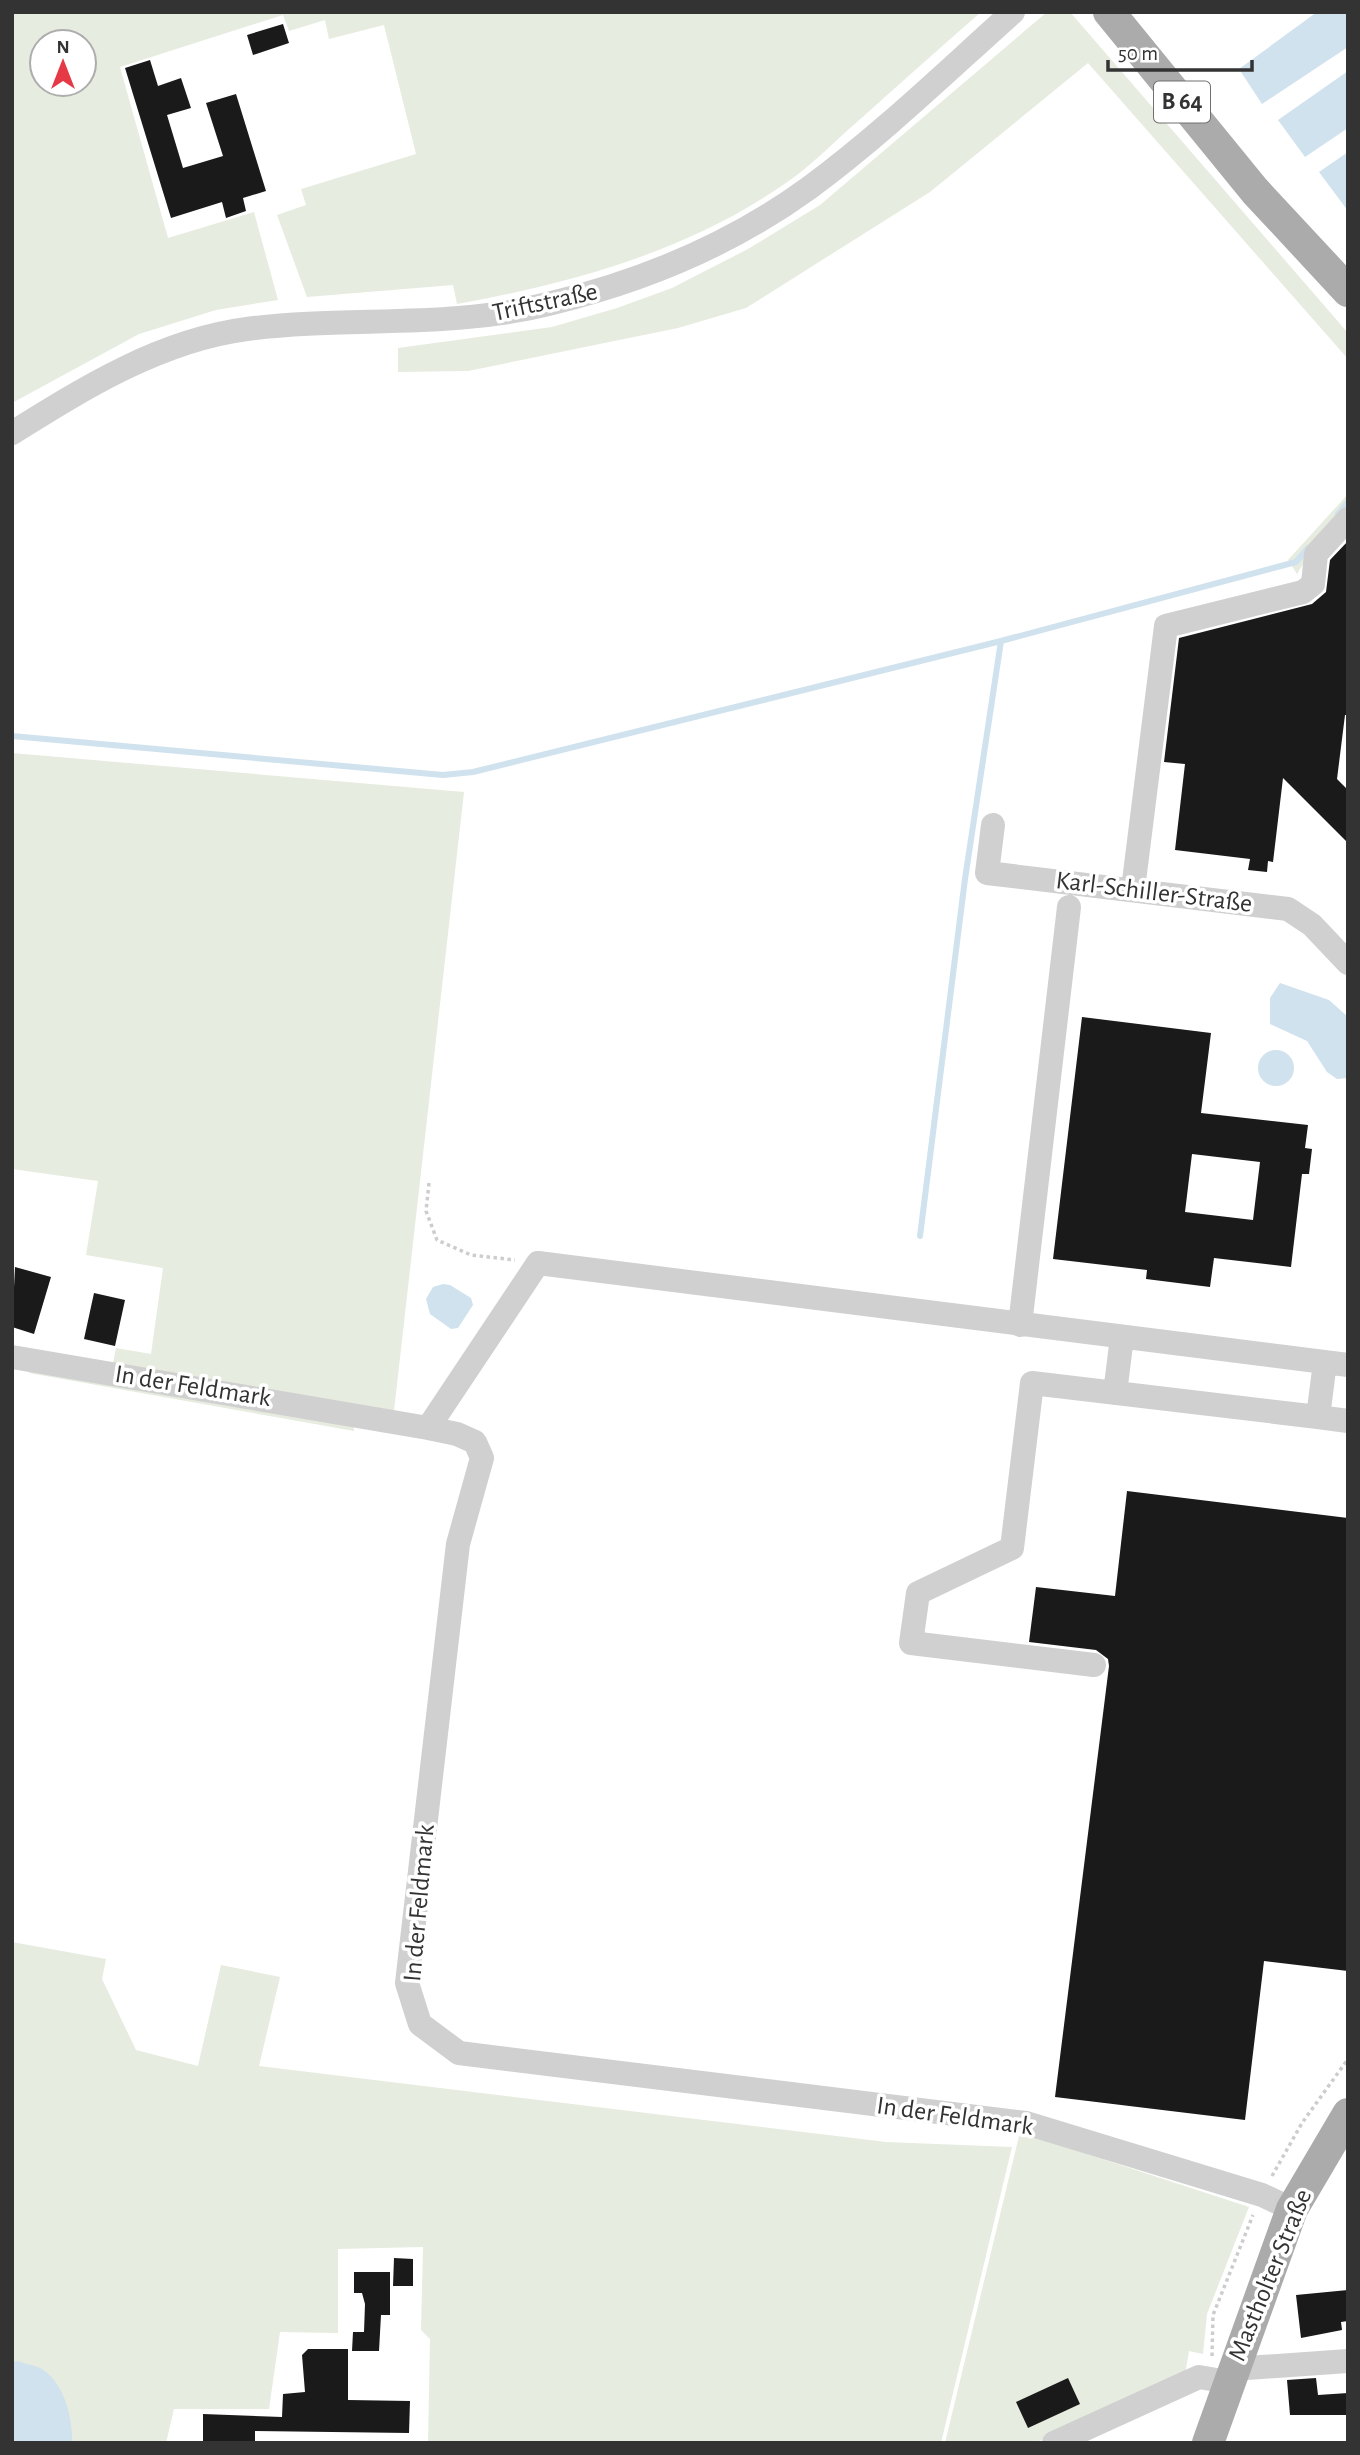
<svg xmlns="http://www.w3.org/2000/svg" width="1360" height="2455" font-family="'Alegreya Sans',sans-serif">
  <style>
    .green { fill: #e6ecdf; fill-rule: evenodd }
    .water { fill: #cfe2ee }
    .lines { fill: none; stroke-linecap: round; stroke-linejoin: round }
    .stream { stroke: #cfe2ee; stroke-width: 6 }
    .building { fill: #1a1a1a; fill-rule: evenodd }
    .path { stroke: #cdcdcd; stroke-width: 3.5; stroke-dasharray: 3.5 3.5; stroke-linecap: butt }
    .minor { stroke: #d0d0d0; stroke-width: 24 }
    .major { stroke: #ababab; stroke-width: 32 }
    .labels { text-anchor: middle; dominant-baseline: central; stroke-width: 7; stroke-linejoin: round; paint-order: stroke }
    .shield { fill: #fff; stroke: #707070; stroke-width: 2 }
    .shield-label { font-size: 24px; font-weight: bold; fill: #333 }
    .street-label { font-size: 26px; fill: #333; stroke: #fff }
  </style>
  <rect width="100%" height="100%" fill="#fff"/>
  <path class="green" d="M12,12H981C939,49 898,85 857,122C837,139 818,159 797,175C697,249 577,282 457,304L453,285L307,297L277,215L306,205L301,189L416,154L384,25L329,39L325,20L289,31L283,15L120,67L168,238L254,212L278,300L216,310L139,334L12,403ZM42,42H84V84H42Z
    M1047,12H1070L1348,333V359L1088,63L930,192L746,308L678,328L468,371L398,372V348L552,327L617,308L672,288L748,249L820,205Z
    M1348,494V509L1312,549L1297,574L1288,560Z
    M12,753L464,792L394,1411L113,1363L116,1348L151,1354L163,1268L86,1255L98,1181L12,1169Z
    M33,1367L353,1422L354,1431L29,1373Z
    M12,1942L106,1959L102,1979L136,2050L198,2066L221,1965L280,1977L259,2066L886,2142L1012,2147L941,2443H428L430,2339L421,2330L423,2247L338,2249V2333L280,2332L269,2409H174L166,2443H12Z
    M1020,2132L1249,2207L1207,2314L1203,2354L1189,2351L1185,2375L1035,2443H945Z"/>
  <path class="water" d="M1317,12H1348V47L1262,104L1239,69Z
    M1348,71V128L1305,157L1278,120Z
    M1348,152V211L1319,172Z
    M1280,983L1329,1000L1347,1016L1348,1078L1337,1079L1327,1072L1307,1041L1270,1024V998Z
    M1258 1068a18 18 0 1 1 36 0a18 18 0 1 1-36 0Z
    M443,1284L450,1285L471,1298L473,1305L458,1328L451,1329L430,1314L426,1299L433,1287Z
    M18,2361C25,2364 33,2365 40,2368C64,2381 73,2418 72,2443H12V2362Z"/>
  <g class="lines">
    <path class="stream" d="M1338,514L1348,502
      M12,736L443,775L473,772L1001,641L1296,562L1308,548
      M920,1236L965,879L1001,641"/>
  </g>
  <path class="building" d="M283,24L289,43L253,55L247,35Z
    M150,60L158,86L181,78L191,108L167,115L183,168L223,156L206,103L236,94L266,191L243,198L246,211L226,218L222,202L171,218L125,68Z
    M1348,541V715H1345L1337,779L1348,790V843L1283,778L1273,862L1268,861L1267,872L1248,870L1250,859L1175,850L1185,764L1164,762L1179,638L1312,604L1326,592L1330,560Z
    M1082,1017L1211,1033L1201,1113L1308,1125L1305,1148L1312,1149L1309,1174H1302L1291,1267L1214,1258L1210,1287L1146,1279L1147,1270L1053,1259ZM1192,1154L1260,1162L1253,1220L1185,1212Z
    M15,1267L51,1277L34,1334L12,1327Z
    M94,1293L125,1300L115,1346L84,1339Z
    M1127,1491L1348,1518V1971L1264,1961L1245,2120L1055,2097L1109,1666L1108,1659L1096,1650L1029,1642L1036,1587L1115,1596Z
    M394,2258L413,2259V2286H393Z
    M354,2272H390V2315H381L379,2351H352L353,2332H364L365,2304L362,2293H354Z
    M1348,2290V2321L1341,2322L1342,2330L1301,2338L1296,2295Z
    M308,2349H348V2400L410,2401L409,2433L255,2431V2443H203V2414L282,2417L283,2394L305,2392L302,2355Z
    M1068,2378L1080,2404L1028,2428L1016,2402Z
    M1316,2378L1318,2395L1348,2393V2415H1290L1287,2380Z"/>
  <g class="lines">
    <path class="path" d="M429,1183L426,1211L437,1240L471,1255L515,1260
      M1272,2176L1302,2123L1348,2059
      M1212,2356L1213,2315L1253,2215"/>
    <path class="minor" d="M12,433C84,388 161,340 247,329C347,316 449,329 548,304C640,282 732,244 809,188C881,135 946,72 1013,12
      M993,825L987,873L1288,909L1312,925L1348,963
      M1133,889L1166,626L1303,592L1313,584L1316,554L1348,519
      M1020,1325L1069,907
      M12,1357L428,1428L457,1434L475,1442L482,1458L458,1544L407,1983L420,2024L459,2053L1026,2123L1262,2195L1292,2209
      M1115,1393L1122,1337
      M1318,1417L1348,1421
      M428,1428L538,1263L1348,1365
      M1094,1665L911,1643L918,1593L1012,1548L1032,1383L1318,1417L1325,1362
      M1234,2365L1247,2368L1348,2361
      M1054,2443L1199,2377L1228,2382"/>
    <path class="major" d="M1109,12L1255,191L1348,291
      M1208,2443L1292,2209L1348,2114"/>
  </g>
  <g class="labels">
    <rect class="shield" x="1154" y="81.5" width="56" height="41" rx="5"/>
    <g class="shield-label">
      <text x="1182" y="102">B 64</text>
    </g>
    <g class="street-label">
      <text transform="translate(545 302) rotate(-12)">Triftstraße</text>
      <text transform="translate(1154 892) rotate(7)">Karl-Schiller-Straße</text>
      <text transform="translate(193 1386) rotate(9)">In der Feldmark</text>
      <text transform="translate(419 1903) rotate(-85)">In der Feldmark</text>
      <text transform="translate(955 2116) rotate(8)">In der Feldmark</text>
      <text transform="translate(1270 2275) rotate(-68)">Mastholter Straße</text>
    </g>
  </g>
  <rect width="1360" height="2455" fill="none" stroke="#333333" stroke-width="28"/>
  <g transform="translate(63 63)"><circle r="33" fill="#ffffff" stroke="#adadad" stroke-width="2"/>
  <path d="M0-5L12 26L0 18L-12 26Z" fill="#e63946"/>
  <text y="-10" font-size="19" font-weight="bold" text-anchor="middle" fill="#333333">N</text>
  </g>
  <path d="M1108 60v10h144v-10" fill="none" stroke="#333333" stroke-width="3.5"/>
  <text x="1118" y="60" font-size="21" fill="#333333" stroke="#ffffff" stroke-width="5" paint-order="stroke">50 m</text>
</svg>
